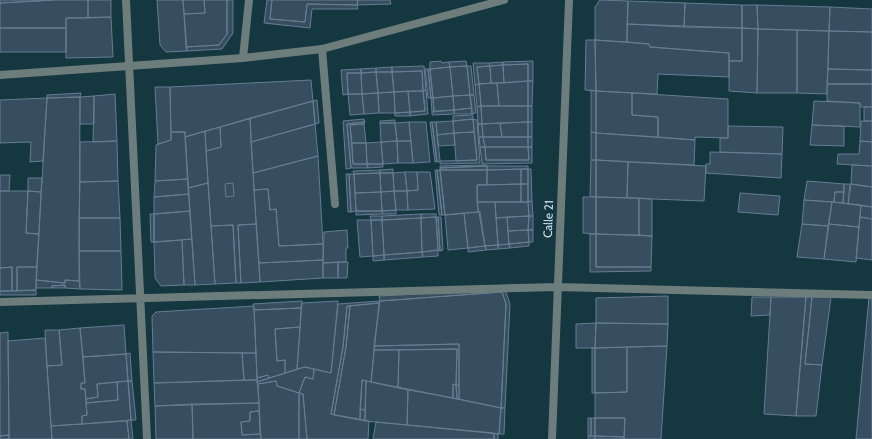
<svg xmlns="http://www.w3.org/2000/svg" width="872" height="439" font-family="Cabin,sans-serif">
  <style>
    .building { fill: #374d60; stroke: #667d92 }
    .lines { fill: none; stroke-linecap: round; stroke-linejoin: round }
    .minor { stroke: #6d7d7b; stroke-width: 8 }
    .labels { text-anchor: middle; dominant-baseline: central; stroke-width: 3.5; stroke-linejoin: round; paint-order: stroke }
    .street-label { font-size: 12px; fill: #cfe2e7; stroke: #143740 }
  </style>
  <rect width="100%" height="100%" fill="#143740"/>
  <path class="building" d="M0,0H54L0,3Z
    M54,0H88V18H66V28H0V3Z
    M88,0H111V17L88,18Z
    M157,0H183L187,51L166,52L160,45Z
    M183,0H204L205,13L184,14Z
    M204,0H227V34L219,45L186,47L184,14L205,13Z
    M227,0H233V33L222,49L187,51L186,47L219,45L227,34Z
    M267,0H272L270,19L305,22L307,4L357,5L358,9H312L310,28L264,23Z
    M272,0H358L357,5L307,4L305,22L270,19Z
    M358,0H390L391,4L357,5Z
    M600,0L628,1L627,42L595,40V7Z
    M628,1L685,3L684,27L627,24Z
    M685,3L742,5V28L684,27Z
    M742,5H757L758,29L742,28Z
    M757,5L830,7L829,31L758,29Z
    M830,7L872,9V32L829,31Z
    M111,17L113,57L66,58V18Z
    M627,24L742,28V61H729V53L650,47L649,44L627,42Z
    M0,28H66V52H0Z
    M742,28L758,29L757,93L729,91V61H742Z
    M758,29L797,30V93H757Z
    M797,30L829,31L827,94L797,93Z
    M829,31L872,32V70L828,69Z
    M586,40H595L596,91L585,90Z
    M595,40L649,44L650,47L729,53V77L658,74L657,94L596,91Z
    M441,61L442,63L449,62L450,67L430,69V62Z
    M466,61L467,66L450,67L449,62Z
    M533,61V81H528V64L503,65V62Z
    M503,62V65L490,66L489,63Z
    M473,63H489L490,66L477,67L479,84L475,85Z
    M528,64V81L504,83L503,65Z
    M503,65L504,83H491L490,66Z
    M424,66L426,90L423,91L422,71L392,72V67Z
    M467,66L470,95L453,96L450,67Z
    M467,66H471L474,95H470Z
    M490,66L491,83L479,84L477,67Z
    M392,67V72H376V68Z
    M450,67L453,96L433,98L430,69Z
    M376,68V72L361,73V69Z
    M361,69V73H347L348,94L343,95L341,70Z
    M425,69H428L431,98H428Z
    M428,69H430L433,98H431Z
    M828,69L872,70V84H827Z
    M422,71L423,91L394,92L392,72Z
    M376,72H392L394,92L378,93Z
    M376,72L378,93L362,94L361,73Z
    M347,73H361L362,94H348Z
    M311,80L313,101L185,137V132H171L170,87Z
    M528,81H533L532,106H528Z
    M528,81V106H499L497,83Z
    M497,83L499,106H481L479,84Z
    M479,84L481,106L477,107L475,85Z
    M827,84H872V107H861L860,103L827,101Z
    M155,87H170L171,140L158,144Z
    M426,90L428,114L410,116V112L425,111L423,91Z
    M591,90L596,91V133L591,132Z
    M408,91H423L425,111L410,112Z
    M408,91L410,112L395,113L394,92Z
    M596,91L632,93V115L658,117V137L596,133Z
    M394,92L395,113H379L378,93Z
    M81,93L80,97L47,98V95Z
    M378,93L379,113L364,114L362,94Z
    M632,93L728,99V138L695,137V140L658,137V117L632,115Z
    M115,94L117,141L93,142L94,96Z
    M348,94H362L364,114L350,115Z
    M470,95H474L476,113L472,114Z
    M470,95L472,108L454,110L453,96Z
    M94,96V124H80V97Z
    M453,96L454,110L434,111L433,98Z
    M80,97L79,281L65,280V283L36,280L47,98Z
    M47,98L43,161L30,162L31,142L0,143V100Z
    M431,98H433L434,111L432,112Z
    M317,100L319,123L315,124L313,101Z
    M313,101L315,124L251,142L250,118Z
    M814,101L860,103V127L812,125Z
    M481,106L482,124H478L477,107Z
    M481,106H528V122L482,124Z
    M528,106H532V122H528Z
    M864,107H872V121H864Z
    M472,108V114H454V110Z
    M454,110V114L432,115V112Z
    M410,112V116H395V113Z
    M473,115V119L453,121V116Z
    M250,118L256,224L238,225L241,283H236L233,225L211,226L206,151L221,147L220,127Z
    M364,119L365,122L347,124L351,168L346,169L343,121Z
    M473,119L474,132L454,133L453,121Z
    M473,119L477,120L480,163L440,164V161L477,160Z
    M395,120V123H380V121Z
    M453,121L454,133L437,135L436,122Z
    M861,121H872V142L860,141Z
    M365,122L364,124L350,125L353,164H367L368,168H351L347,124Z
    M409,122H426L430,162L413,163Z
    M409,122L411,141H397L395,123Z
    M430,122H432L437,162H435Z
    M432,122H436L440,161L437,162Z
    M528,122V137H502L500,123Z
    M528,122H532V137H528Z
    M380,123H395L397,141L381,142Z
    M500,123L502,137H483L482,124Z
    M315,124L318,156L253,173L251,142Z
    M364,124L366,143H352L350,125Z
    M478,124H482L483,137H479Z
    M812,125L844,126V146L810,145Z
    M728,126L783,127L782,154L720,152V138H728Z
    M220,127L221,147L206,151L205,131Z
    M205,131L208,183L188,188L185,137Z
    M171,132H185L188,179L155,181L156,145L171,140Z
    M474,132L477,160L456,161L454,133Z
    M591,132L596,133V160H591Z
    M454,133L455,145L438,146L437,135Z
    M596,133L695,140L694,165L596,160Z
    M479,137H483L485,147H480Z
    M483,137H528V147H485Z
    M528,137H532V147H528Z
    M117,141L118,181L80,182V142Z
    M397,141H411L413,163H398Z
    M397,141L398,163L383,164L381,142Z
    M860,141L872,142V166L837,164L838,154H859Z
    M381,142L383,164H367L366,143Z
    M352,143H366L367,164H353Z
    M480,147H485L486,160H529L528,147H532V163L482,164Z
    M485,147H528L529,160H486Z
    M710,152L782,154L781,178L706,173V164H710Z
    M318,156L323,244L279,246L276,209L270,210L268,189L254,190L253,173Z
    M591,160H596V197L590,196Z
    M596,160L628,162L627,198L596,197Z
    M628,162L706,166L704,201L627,198Z
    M367,164H383V167L368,168Z
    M486,165L487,166L440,168V166Z
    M852,165L872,166V187L851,184Z
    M487,166H528V169L487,170Z
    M487,166V170H440V168Z
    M393,169V173H380V170Z
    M521,169V184L487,185V170Z
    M521,169H528V184H521Z
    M528,169H531L532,201L528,202Z
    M380,170V173L354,174L353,171Z
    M435,170H437L442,215H439Z
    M437,170H440L445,215H442Z
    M440,170H487V185H477L478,212L445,215Z
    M405,172H417L418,190L407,191Z
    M405,172L407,191H394L393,173Z
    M417,172H430L435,209L408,210L407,191L418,190Z
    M380,173L381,192L355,193L354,174Z
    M380,173H393L394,191L381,192Z
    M346,174H349L351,212H348Z
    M349,174H354L356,211L351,212Z
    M0,175H10L9,191H0Z
    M28,178H42L41,192L28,191Z
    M188,179L189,194L154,197L155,181Z
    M118,181L120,218H79L80,182Z
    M807,181L844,184V192H835L834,202L804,200Z
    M208,183L215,284L195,285L188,188Z
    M233,183L234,196L226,197L225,184Z
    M521,184H528V202H521Z
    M521,184V202H477V185Z
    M844,184H850L848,204L843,203Z
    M851,184L872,187V207L848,204Z
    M268,189L270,210L276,209L279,246L323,244V260L259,263L254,190Z
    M0,191H28L26,233L39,234L37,267H17V291H12V267L0,268Z
    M28,191L41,192L39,234L26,233Z
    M394,191H407L408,210H396Z
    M394,191L396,210L382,211L381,192Z
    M381,192L382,211H356L355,193Z
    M835,192H844L843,203L834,202Z
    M740,193L780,196L778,215L738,212Z
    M189,194L190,211L154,214V197Z
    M583,197H596V234L583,233Z
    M596,197L639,198V235L596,234Z
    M639,198L652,199V236L639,235Z
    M804,200L832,202L828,226L802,224Z
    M532,201L533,216H529L528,202Z
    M477,202H495L498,245L485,246Z
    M495,202H528L529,216L496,218Z
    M832,202L861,205L859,227L829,224Z
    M861,205L872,207V219L860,217Z
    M396,210V214H383L382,211Z
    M190,211L192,239L154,242V214Z
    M356,211H382L383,214L356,215Z
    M480,212L485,246L468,248L464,213Z
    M464,213L468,248L448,250L445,215Z
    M150,214H154V242H151Z
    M421,214H436V217L421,218Z
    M421,214V218L382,220V216Z
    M370,216H382V220H371Z
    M529,216H533V230H528Z
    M529,216L528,230L508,231L507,217Z
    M436,217L438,250L422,252L421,218Z
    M436,217H438L440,251L438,250Z
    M438,217H441L443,250L440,251Z
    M507,217L509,244L498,245L496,218Z
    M860,217L872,219V260L856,258Z
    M79,218H120L121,251H79Z
    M421,218L422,252L384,255L382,220Z
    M357,220H371L373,256L360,257Z
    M371,220H382L384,255L373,256Z
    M256,224L260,282L241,283L238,225Z
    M802,224L828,226L824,259L797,257Z
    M829,224L859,227L856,262L824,259Z
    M233,225L236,283L215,284L211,226Z
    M347,230L348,248H346V262L323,263L324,232Z
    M528,230H533V242H529Z
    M528,230L529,242L509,244L508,231Z
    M590,234H596V267H651V271L590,272Z
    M596,234L652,236L651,267H596Z
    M192,239L195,285H184L182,240Z
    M182,240L184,285L161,286L155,278L154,242Z
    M529,242V246L510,248L509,244Z
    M509,244L510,248L498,249V245Z
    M498,245V249L486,250L485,246Z
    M485,246L486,250L468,252V248Z
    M438,250V256L423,257L422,252Z
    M79,251H121L122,290L80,289Z
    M422,252L423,257L384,260V255Z
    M384,255V260L373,261V256Z
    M323,260V278L260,282L259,263Z
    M338,262V278H323V263Z
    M338,262H348L347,278H338Z
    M12,267V291H0V268Z
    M17,267H37L36,290L17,291Z
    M36,280L65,283V280L79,281L80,289L65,288V285L52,286V288H36Z
    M65,285V288H52V286Z
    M505,289L510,304L505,408H501L506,304L502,292L380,301L379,296Z
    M36,290V295H0V291Z
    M502,292L506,304L501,408L459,399V344L374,346L380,301Z
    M668,296V324L596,323V298Z
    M752,297H771L770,315L751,316Z
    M771,297H806L796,416L764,414Z
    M806,297H812L805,364L822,365L816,416H796Z
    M812,297H831L822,365L805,364Z
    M869,297H872V439H856Z
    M302,301L301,308L254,310L253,304Z
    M338,301L331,373L305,367L297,369L302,303Z
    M380,301L379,303L347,306L343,347L331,414L369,421L368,439H307L303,394L299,393L305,377L313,379L314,369L331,373L338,304Z
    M379,303L371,382L362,380L360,420L334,415L346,347L350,306Z
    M254,306L256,353L153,352L152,316L156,312Z
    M347,306H350L346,347L334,415L331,414L343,347Z
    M301,308L300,327L275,329L277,361L285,360V373L269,378L268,375L257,378L254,310Z
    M596,323L668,324L667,346L595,348Z
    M596,323L595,348H576V324Z
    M124,325L126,354L83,357L80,328Z
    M300,327L297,369L285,373V360L277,361L275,329Z
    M80,328L85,383H81V389H85L87,415L82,416V424L51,426L47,366L62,365L59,330Z
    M45,330H59L62,365L47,366Z
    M8,332L9,435L0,436V333Z
    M45,338L52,439H9L8,341Z
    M459,344V385H456L457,349L374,350V346Z
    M667,346L661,439H624L625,418H595V393L627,392V347Z
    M627,347V392L595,393V348Z
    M592,348H595V393H592Z
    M457,349L456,385L453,384V398L398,388L399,350Z
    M374,350H399L398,388L371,382Z
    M153,352L242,353L244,380L154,383Z
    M130,353L132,381H128L126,354Z
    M242,353H256L257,380H244Z
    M126,354L128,381L97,384L98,397L86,399L85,389H81V383H85L83,357Z
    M305,367L314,369L313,379L305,377L299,393L277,386L276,381L258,384L257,382Z
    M268,375L269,378L257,382V378Z
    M257,380L259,403L155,406L154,383Z
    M362,380L366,381L365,410L360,409Z
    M128,381L131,420L82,424V416L87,415L86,403L118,400L117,382Z
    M128,381H132L136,420H131Z
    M276,381L277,386L299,393V439H261L258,384Z
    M366,381L408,389L407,425L365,421Z
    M117,382L118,400L86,403V399L98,397L97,384Z
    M453,384L456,385L457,399L453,398Z
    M456,385H459V399H457Z
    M408,389L501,408L499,434L407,425Z
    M299,393L303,394L307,439H299Z
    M259,403V411L250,412V421L241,422L242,435L260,434L261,439H193L192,404Z
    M192,404L193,439H156L155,406Z
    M501,408H505L504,434H499Z
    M360,409L365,410V421L360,420Z
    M259,411L260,434L242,435L241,422L250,421V412Z
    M588,418H591V436H588Z
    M591,418H595V436H591Z
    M595,418H625L624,437L595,436Z
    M131,420L133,439H129L127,421Z
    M127,421L129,439H52L51,426Z
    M376,422L494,433V439H373Z
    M494,433L498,434V439H494Z
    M9,435V439H0V436Z
    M588,436H595V439H588Z
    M595,436L624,437V439H595Z"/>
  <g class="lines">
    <path class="minor" d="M126,0L147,439
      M322,49L335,204
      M243,58L249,0
      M0,75L243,58L322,49L504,0
      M0,302L557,287L872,295
      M552,439L569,0"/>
  </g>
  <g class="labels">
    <g class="street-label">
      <text transform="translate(548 219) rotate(-88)">Calle 21</text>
    </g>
  </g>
</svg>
